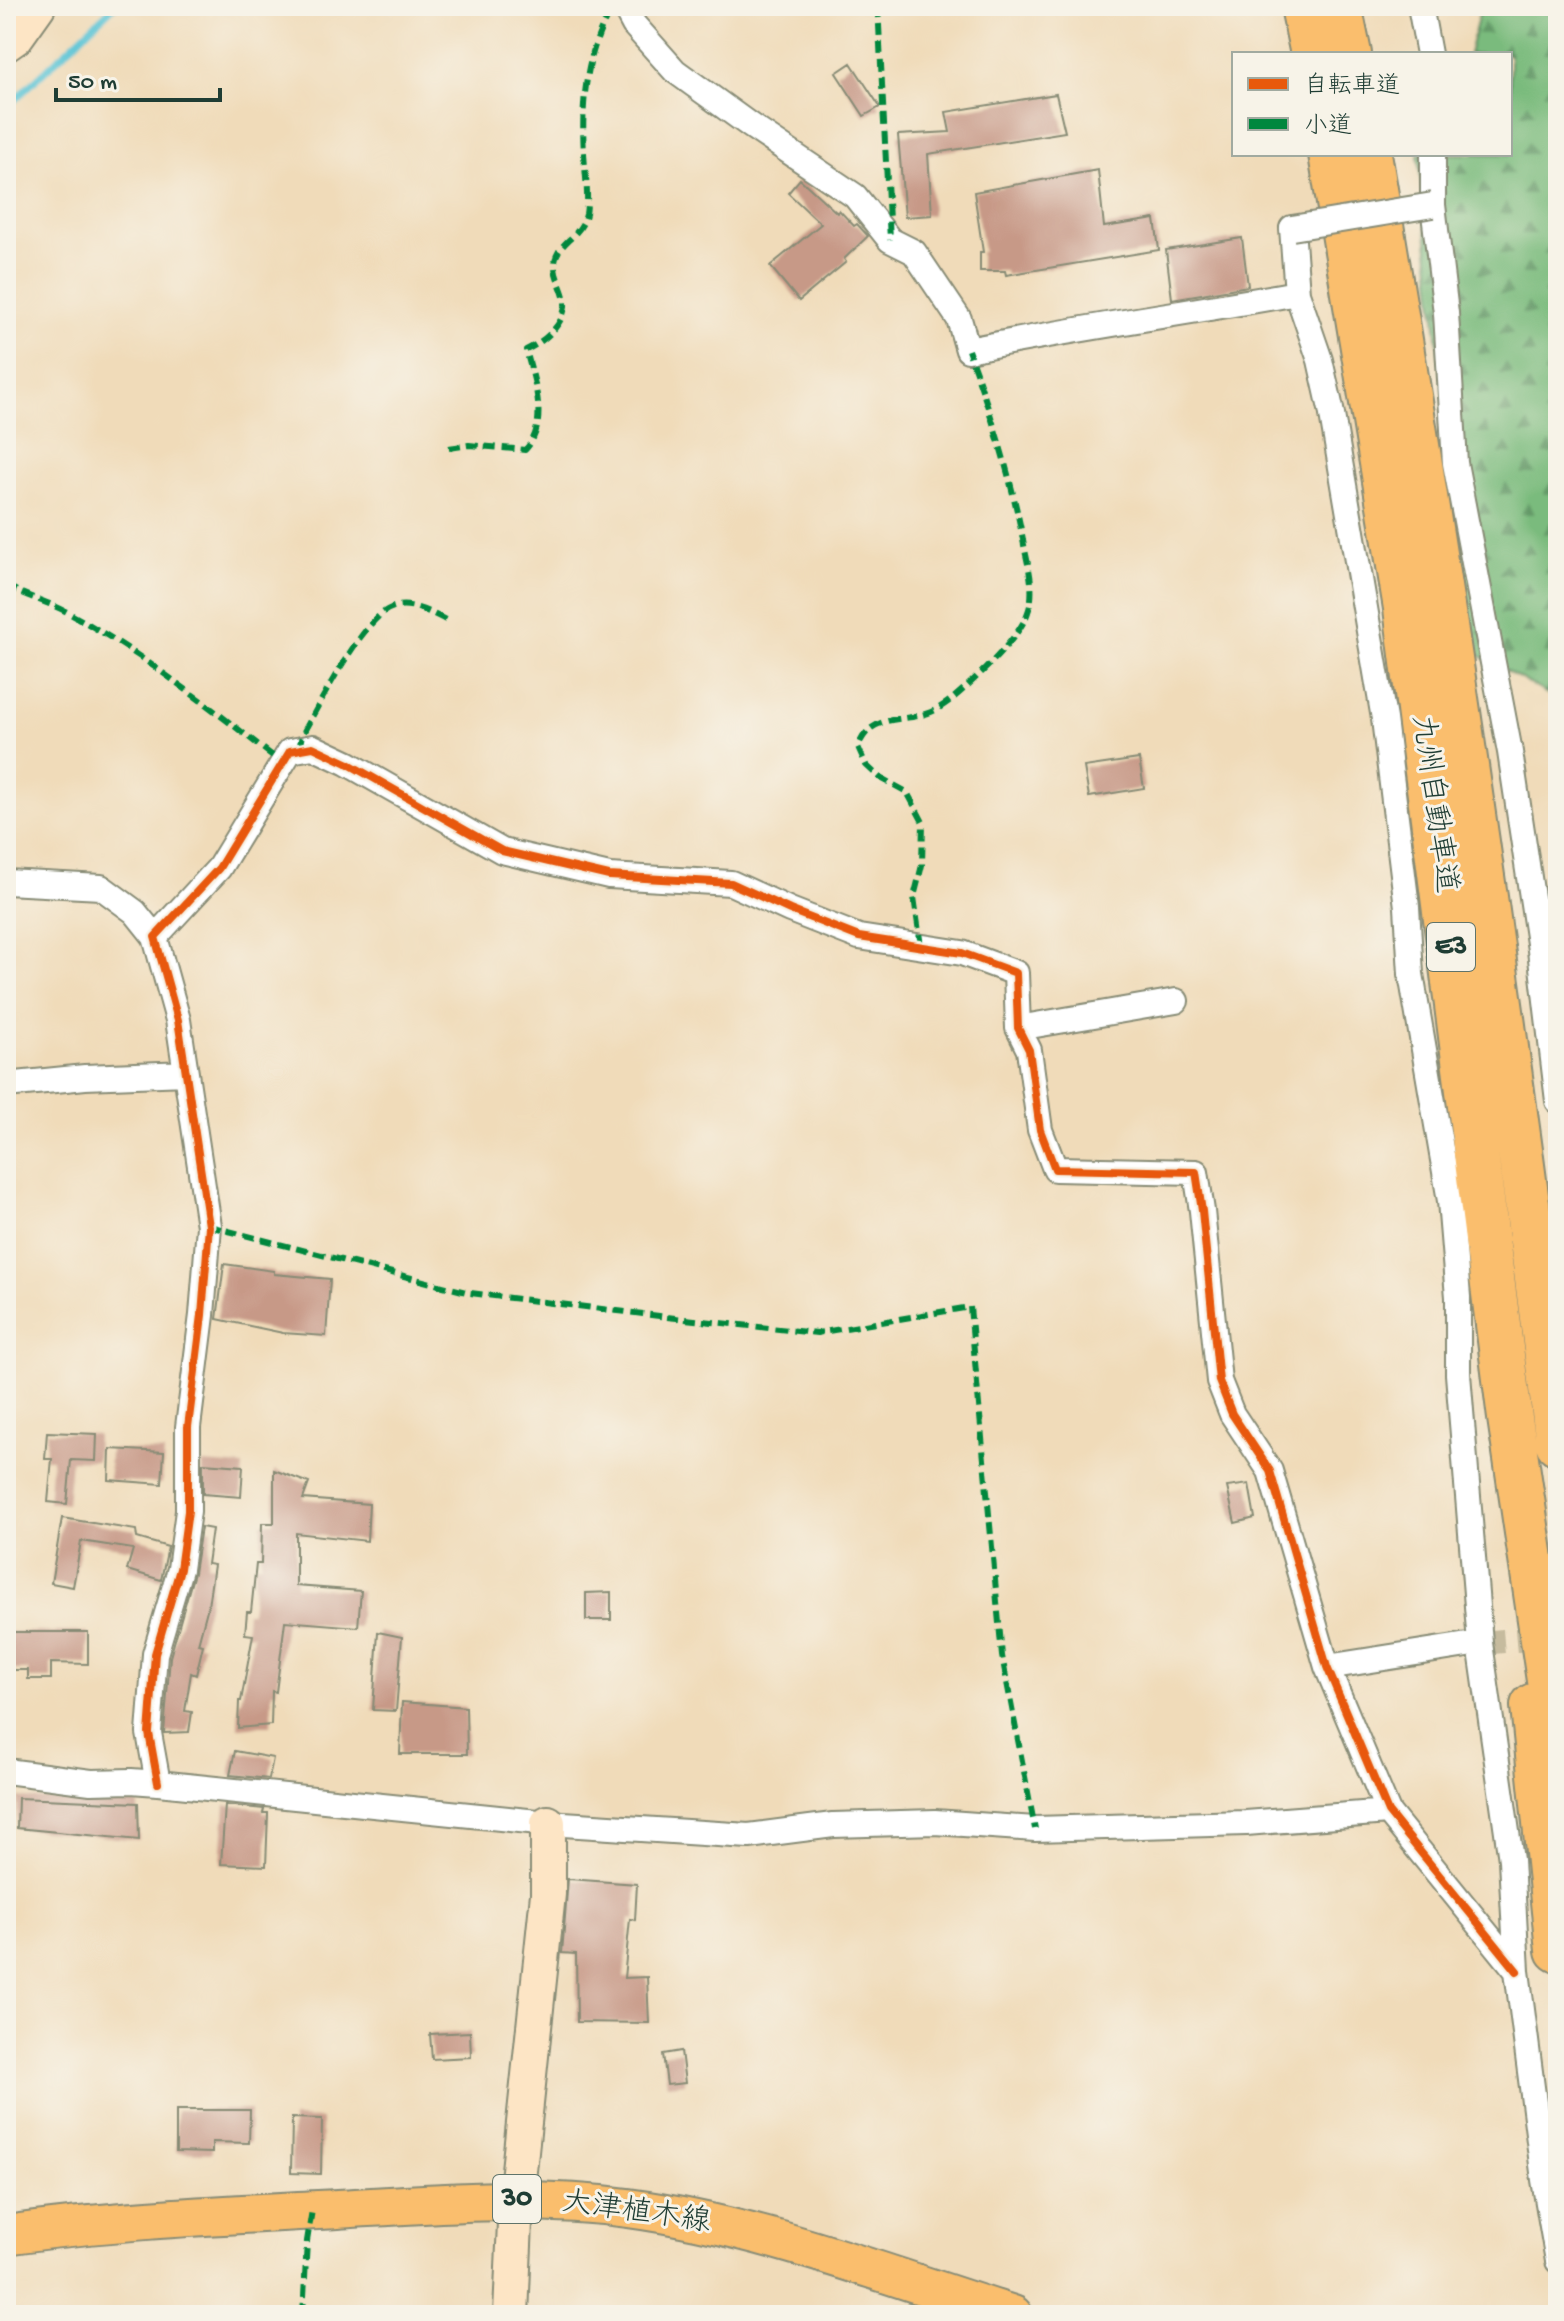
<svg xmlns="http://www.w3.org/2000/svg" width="1564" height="2321" font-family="'Gochi Hand','Klee One',sans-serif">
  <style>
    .forest { fill: url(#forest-firs); stroke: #4c7c58; stroke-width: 2 }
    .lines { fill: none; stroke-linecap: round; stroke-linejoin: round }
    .stream { stroke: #5ac4d5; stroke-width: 7 }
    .building { fill: #c79987 }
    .street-tunnel { stroke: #c6bb9e; stroke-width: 24; stroke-dasharray: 24 12; stroke-linecap: butt }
    .street-casing { stroke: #888c76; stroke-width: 28 }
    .secondary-casing { stroke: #888c76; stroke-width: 38 }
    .primary-casing { stroke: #888c76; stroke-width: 42 }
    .highway-casing { stroke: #888c76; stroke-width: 48 }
    .street { stroke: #fff; stroke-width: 24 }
    .secondary { stroke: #fde5c5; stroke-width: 34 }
    .primary { stroke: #fabe6d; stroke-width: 38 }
    .highway { stroke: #fabe6d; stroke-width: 44 }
    .street-bridge-casing { stroke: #888c76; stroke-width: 28; stroke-linecap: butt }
    .street-bridge { stroke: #fff; stroke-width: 24 }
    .quiet { stroke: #00873e; stroke-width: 6; stroke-dasharray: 12 6; stroke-linecap: butt }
    .cycleway-casing { stroke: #f7f3e8; stroke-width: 13 }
    .cycleway { stroke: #e8590c; stroke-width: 8 }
    .labels { text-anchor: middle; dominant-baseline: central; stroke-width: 6; stroke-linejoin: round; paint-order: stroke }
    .shield { fill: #f7f3e8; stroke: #60746a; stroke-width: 2 }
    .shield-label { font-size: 28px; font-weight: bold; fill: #1f3d34 }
    .street-label { font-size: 30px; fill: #1f3d34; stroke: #f7f3e8 }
  </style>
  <defs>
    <pattern id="forest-firs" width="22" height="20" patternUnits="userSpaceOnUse" patternTransform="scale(2)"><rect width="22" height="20" fill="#7abb7d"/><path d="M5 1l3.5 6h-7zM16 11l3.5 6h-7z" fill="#639967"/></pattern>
  </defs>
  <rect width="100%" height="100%" fill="#f7f3e8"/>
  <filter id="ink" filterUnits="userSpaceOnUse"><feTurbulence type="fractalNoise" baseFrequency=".0125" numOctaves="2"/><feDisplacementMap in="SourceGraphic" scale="16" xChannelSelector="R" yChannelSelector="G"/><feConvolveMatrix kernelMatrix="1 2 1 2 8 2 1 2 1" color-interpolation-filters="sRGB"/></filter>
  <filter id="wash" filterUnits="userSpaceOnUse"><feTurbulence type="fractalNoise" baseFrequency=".006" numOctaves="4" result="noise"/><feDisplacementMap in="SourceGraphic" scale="32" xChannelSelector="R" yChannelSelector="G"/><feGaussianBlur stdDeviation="1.8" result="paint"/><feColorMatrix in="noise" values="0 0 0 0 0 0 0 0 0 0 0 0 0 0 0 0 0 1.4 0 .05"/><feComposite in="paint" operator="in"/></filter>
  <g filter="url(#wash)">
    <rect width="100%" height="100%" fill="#f0dbb9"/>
    <path class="forest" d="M1481,6H1558V700L1470,650L1418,154H1510V54H1469Z"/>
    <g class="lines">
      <path class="stream" d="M6,108L114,6"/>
    </g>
    <g id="blocks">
      <path class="building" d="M851,63L880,107L864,116L836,73Z
        M1056,94L1065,132L928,154L932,215L905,217L898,135L950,132L946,112Z
        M1098,170L1104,227L1155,219L1159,250L1006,275L1005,271H980V252H983L974,192Z
        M800,179L837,213L839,210L854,226L857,224L868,236L844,259L846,262L799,301L770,266L821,224L788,193Z
        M1242,238L1248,286L1172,299L1166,250Z
        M1139,759L1144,788L1089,797L1084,767Z
        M224,1264L274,1271V1274L330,1279L326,1336L283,1333L217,1319Z
        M47,1432L97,1434L96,1461L71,1460L67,1504L48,1502L52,1459H45Z
        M110,1449L164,1452L162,1484L109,1480Z
        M203,1463L243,1466L241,1497L203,1494Z
        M274,1470L309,1483L303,1499L369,1504L367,1541L296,1533V1586L361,1591L358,1627L285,1621L276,1692L272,1691L271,1725L238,1728L239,1701H241L253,1635L245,1634L247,1612H251L256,1564H261L262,1523H274Z
        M1249,1484L1255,1518L1235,1523L1227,1487Z
        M62,1518L136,1530L137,1538L168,1547L161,1580L127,1570L133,1549L81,1541L73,1587L51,1583Z
        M201,1527L212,1529L207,1564L214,1565L208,1606L198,1644L203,1645L196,1675L191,1673L185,1711L192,1712L189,1732L164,1733L170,1657L194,1573Z
        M611,1592V1620H586V1593Z
        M6,1632H88V1664L51,1663V1679H28V1670H6Z
        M378,1632L402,1637L396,1711L373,1710Z
        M402,1702L466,1707L467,1754H400Z
        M235,1751L273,1758L269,1779L230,1775Z
        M18,1798L138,1803L139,1840L17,1828Z
        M225,1805L264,1809L263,1813H268L266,1866L221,1864Z
        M568,1879L637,1884L635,1920L630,1919L624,1978L647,1977L649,2023L577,2022L576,1954L562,1953Z
        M470,2032L471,2057L432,2059L430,2034Z
        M681,2051L685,2083L667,2085L663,2054Z
        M176,2110H250L249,2143L212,2142V2153L176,2152Z
        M292,2118L322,2119L321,2174L291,2173Z"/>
    </g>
  </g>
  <g filter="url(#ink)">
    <use href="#blocks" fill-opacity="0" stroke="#888c76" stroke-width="2"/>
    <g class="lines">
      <path class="street-tunnel" d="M1480,1643L1554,1637"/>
      <defs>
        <path id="street" d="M624,6L634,25L675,71L751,126L855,196L890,240L914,252L959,319L968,350C1077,328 1187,313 1297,293
          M1420,6L1429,54
          M1433,154V205L1446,313L1455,463L1510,752L1540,950L1558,1101
          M1292,228L1297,293L1320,360L1331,409L1384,719L1407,907L1411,974L1450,1201L1458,1297V1374L1480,1643L1511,1860L1517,1971L1544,2180L1558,2261
          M6,882L101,887L135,912L155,937
          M1018,1028L1176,1001
          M6,1085L85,1077L186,1073
          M1327,1667L1480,1643
          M6,1771L91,1782L131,1781L158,1783L548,1823L749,1836L833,1825L935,1822L1035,1829L1246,1823L1388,1812
          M158,1783L149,1733L155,1654L180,1569L188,1511V1427L202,1315L209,1226L178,1020L155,937L219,868L290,751L313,747L347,763L502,851L609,876L731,883L790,910L859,937L962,953L1016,973L1018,1028L1029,1050L1040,1130L1055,1169L1196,1172L1202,1211L1219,1381L1232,1414L1270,1471L1327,1667L1388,1812L1517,1971"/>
        <path id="secondary" d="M6,44L16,37L38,6
          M511,2315L516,2199L548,1894V1823"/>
        <path id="primary" d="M6,2235C116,2219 227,2215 338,2209C435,2203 532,2195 628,2208C761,2226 886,2275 1013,2315"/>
        <path id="highway" d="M1303,6L1313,54
          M1339,6L1349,54
          M1331,154L1406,608L1510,1418L1558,1741
          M1369,154C1442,582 1504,1012 1558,1443
          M1533,1706L1558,1950"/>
      </defs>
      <use href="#street" class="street-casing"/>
      <use href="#secondary" class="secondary-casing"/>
      <use href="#primary" class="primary-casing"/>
      <use href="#highway" class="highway-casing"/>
      <use href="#street" class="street"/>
      <use href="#secondary" class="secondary"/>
      <use href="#primary" class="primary"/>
      <use href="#highway" class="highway"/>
      <defs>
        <path id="street-bridge" d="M1292,228L1433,205"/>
      </defs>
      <use href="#street-bridge" class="street-bridge-casing"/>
      <use href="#street-bridge" class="street-bridge"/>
      <path class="quiet" d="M878,6L890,240
        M449,448L469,445L525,450C550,424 534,381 526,350C543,342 563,326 565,306C566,292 554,278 555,264C555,243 581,238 586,214C589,195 585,173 584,153C581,103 586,50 613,6
        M6,585C25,597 47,601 67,612C144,654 213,710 282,763
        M299,749L302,735C318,707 363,618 391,608C410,600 433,614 450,622
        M921,946L914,897L922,865L923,822L907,792L879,777L866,765L858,747C871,712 904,723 931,712C950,704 969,684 984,670C998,656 1022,631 1028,612C1036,591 1028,566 1024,545C1011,476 992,416 968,350
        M209,1226L470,1293L684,1319L817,1333L970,1307L1002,1656L1035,1829
        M303,2315L307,2241L312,2210"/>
      <defs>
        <path id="cycleway" d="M158,1783L149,1733L155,1654L180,1569L188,1511V1427L202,1315L209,1226L178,1020L155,937L219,868L290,751L313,747L347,763L502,851L609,876L731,883L790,910L859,937L962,953L1016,973L1018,1028L1029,1050L1040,1130L1055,1169L1196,1172L1202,1211L1219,1381L1232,1414L1270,1471L1327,1667L1388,1812L1517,1971"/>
      </defs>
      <use href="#cycleway" class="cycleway-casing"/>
      <use href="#cycleway" class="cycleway"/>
    </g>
  </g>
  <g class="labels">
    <g class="shield">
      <rect x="1427" y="923" width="48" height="48" rx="6"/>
      <rect x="493" y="2175" width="48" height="48" rx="6"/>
    </g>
    <g class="shield-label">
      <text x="1451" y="947">E3</text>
      <text x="517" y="2199">30</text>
    </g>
    <g class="street-label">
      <text transform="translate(1432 804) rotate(82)">九州自動車道</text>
      <text transform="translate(636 2214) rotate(8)">大津植木線</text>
    </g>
  </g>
  <rect width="1564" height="2321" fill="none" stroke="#f7f3e8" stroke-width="32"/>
  <rect x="1232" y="52" width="280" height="104" fill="#f7f3e8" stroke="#a1aaa0" stroke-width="2"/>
  <rect x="1248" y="78" width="40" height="12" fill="#e8590c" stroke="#a1aaa0" stroke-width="2"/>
  <text x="1304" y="92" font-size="24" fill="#1f3d34">自転車道</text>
  <rect x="1248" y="118" width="40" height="12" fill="#00873e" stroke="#a1aaa0" stroke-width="2"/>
  <text x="1304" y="132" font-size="24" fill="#1f3d34">小道</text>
  <path d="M56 88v12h164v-12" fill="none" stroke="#1f3d34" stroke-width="4"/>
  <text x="68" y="88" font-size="24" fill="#1f3d34" stroke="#f7f3e8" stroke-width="6" paint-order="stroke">50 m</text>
</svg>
